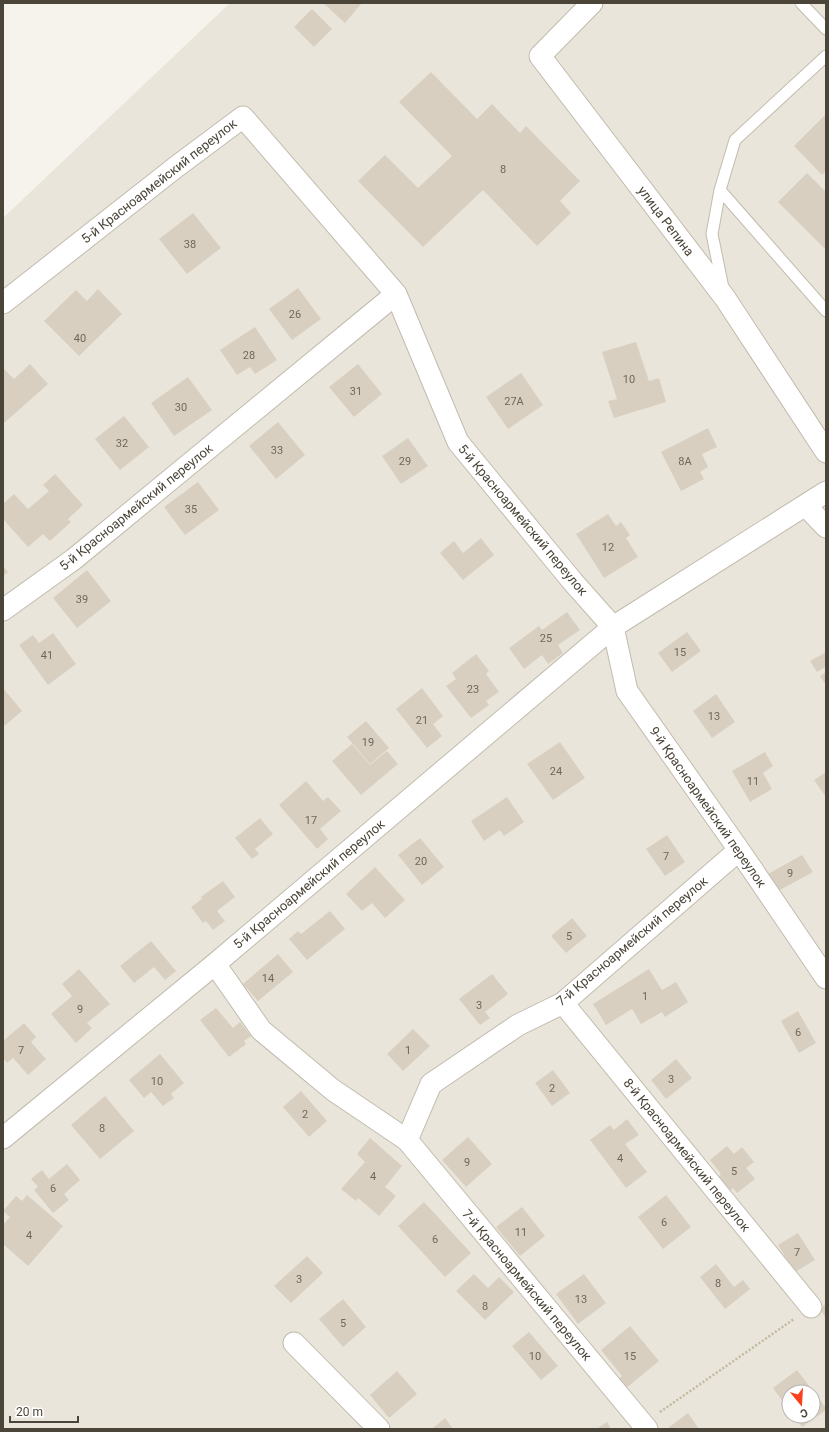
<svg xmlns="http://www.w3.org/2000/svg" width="829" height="1432" font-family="Roboto,sans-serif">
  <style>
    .residential { fill: #eae5da; fill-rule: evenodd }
    .building { fill: #d8cfc1 }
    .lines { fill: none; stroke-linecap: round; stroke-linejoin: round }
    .service-casing { stroke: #c2bbae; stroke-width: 13 }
    .minor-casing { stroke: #c2bbae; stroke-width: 23 }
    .path { stroke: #c4b79f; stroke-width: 2.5; stroke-dasharray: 2 2; stroke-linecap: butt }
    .service { stroke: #fff; stroke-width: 11 }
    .minor { stroke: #fff; stroke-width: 21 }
    .labels { text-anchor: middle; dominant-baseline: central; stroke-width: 4; stroke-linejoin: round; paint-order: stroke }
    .number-label { font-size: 11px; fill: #6e675b }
    .street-label { font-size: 13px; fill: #4b4439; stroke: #fff }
  </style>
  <rect width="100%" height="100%" fill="#f6f3ec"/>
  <path class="residential" d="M230,3H826V1429H3V218ZM789,1392H813V1416H789Z"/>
  <path class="building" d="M323,3H362L345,23Z
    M312,9L332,29L314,47L294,27Z
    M431,72L477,119L492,104L520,133L526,126L580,181L560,201L571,213L537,246L483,190L423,247L358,181L385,155L418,188L452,156L399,102Z
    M826,114V171L822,175L794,146Z
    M807,173L826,192V250L778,202Z
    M193,213L221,248L187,274L159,239Z
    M298,288L321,319L292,340L269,309Z
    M98,289L122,314L79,356L44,321L76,290L87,301Z
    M255,327L277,360L255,374L250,367L237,375L220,350Z
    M636,342L649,381L659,378L666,402L614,418L608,401L617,399L602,352Z
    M30,364L48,384L3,424V368L14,379Z
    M358,364L382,394L354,417L329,387Z
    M521,373L543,405L508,429L486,397Z
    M188,377L212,410L174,436L151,403Z
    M124,416L149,447L120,470L95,439Z
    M278,422L305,455L276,479L249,446Z
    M708,428L717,447L702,454L708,467L700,472L704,479L681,491L661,452Z
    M408,438L428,466L401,484L382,456Z
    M55,474L83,505L68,519L71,522L50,541L43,534L28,547L3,519V504L14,494L28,509L49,491L43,485Z
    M198,482L219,510L185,535L164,507Z
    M608,514L616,526L621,522L630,535L626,538L638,557L604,578L576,534Z
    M481,538L494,555L463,580L440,553L454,541L463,553Z
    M3,566L8,572L3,576Z
    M87,570L111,601L77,628L53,598Z
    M567,612L580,630L558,645L563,653L548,664L542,655L524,669L509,648L539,626L542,630Z
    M687,632L701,651L672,672L658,653Z
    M53,633L76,664L48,685L19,645L33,635L39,643Z
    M826,652V669L825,667L817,672L810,661Z
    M476,654L489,671L486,674L499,692L486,701L489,705L471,718L446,686L456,679L452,673Z
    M826,672V685L820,676Z
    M3,688L22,711L3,727Z
    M422,688L443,716L433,724L442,736L427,748L396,709Z
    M716,694L735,722L712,738L693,711Z
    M366,721L389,748L370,764L347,737Z
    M560,742L585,778L553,800L527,764Z
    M352,744L370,765L387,751L398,764L361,795L332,761Z
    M765,752L773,766L763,773L772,789L750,802L732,771Z
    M826,772V797L814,780Z
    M306,781L323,801L328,797L341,811L320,829L328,839L317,849L279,805Z
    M507,797L524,822L504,836L500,830L484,841L471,821Z
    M260,818L273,834L255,849L259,854L252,859L235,838Z
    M667,835L685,862L665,876L646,849Z
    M420,838L444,867L422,885L398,855Z
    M802,855L813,872L778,891L768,874Z
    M375,867L405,900L385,918L372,903L362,911L346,894Z
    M223,881L235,897L217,911L225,921L213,930L206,921L203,923L191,907L202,899L201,897Z
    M330,911L345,929L307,960L289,939L298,931L301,934Z
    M572,918L587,936L566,953L551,936Z
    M151,941L176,971L165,980L154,967L134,983L120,966Z
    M278,954L293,972L258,1001L243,984Z
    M79,969L110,1004L87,1023L92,1028L76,1043L51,1014L72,996L62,984Z
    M649,969L662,990L676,982L688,1002L665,1017L662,1012L641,1024L632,1009L606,1025L593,1004Z
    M492,974L508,994L485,1012L490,1018L480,1025L459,999Z
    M216,1008L233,1028L240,1022L251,1036L244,1041L246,1044L229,1057L200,1020Z
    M798,1011L816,1043L799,1053L781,1021Z
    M24,1023L36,1037L31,1042L46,1059L28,1075L13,1058L7,1063L3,1058V1041Z
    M413,1029L430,1046L403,1071L387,1054Z
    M160,1054L184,1083L171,1094L174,1098L163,1106L151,1092L144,1098L129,1080Z
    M676,1059L692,1078L666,1099L651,1080Z
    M553,1070L570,1093L552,1106L535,1083Z
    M301,1091L327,1121L309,1137L283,1107Z
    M105,1096L134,1131L100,1159L71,1125Z
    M627,1119L639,1135L625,1144L647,1172L626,1188L590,1140L610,1125L614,1130Z
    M468,1137L492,1164L466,1187L442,1160Z
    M370,1138L402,1166L385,1187L396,1196L379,1216L358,1198L356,1201L341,1189L365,1162L357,1154Z
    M727,1146L734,1154L742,1147L754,1162L746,1168L755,1179L737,1193L733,1188L729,1192L717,1178L721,1174L710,1160Z
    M67,1164L80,1180L64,1194L69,1200L53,1213L34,1190L38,1187L31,1179L42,1170L49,1179Z
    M27,1195L63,1226L28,1266L3,1244V1225L10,1217L3,1211L16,1196L22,1201Z
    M666,1195L691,1227L663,1249L638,1217Z
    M424,1202L471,1253L445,1277L398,1226Z
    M522,1207L545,1236L520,1256L496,1227Z
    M798,1233L815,1260L795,1272L778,1245Z
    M307,1256L323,1273L291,1303L274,1286Z
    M716,1264L734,1287L743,1280L750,1289L725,1309L700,1277Z
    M474,1274L488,1288L499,1277L514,1292L485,1320L456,1291Z
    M584,1274L606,1303L578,1324L556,1294Z
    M343,1299L366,1327L343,1347L319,1319Z
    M826,1304V1319L820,1308Z
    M630,1326L659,1361L625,1389L617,1380L622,1376L601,1350Z
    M529,1332L558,1366L541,1380L512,1346Z
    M797,1370L826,1408V1410L802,1427L794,1416H813V1392H789V1410L773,1388Z
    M397,1371L417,1394L389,1418L370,1395Z
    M688,1413L699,1429H670L668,1428Z
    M445,1418L453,1429H432Z
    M607,1422L611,1429H596Z"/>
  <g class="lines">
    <defs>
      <path id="service" d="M801,3L826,29
        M826,56L735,140L720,190L826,311
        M720,190L712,234L723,288"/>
      <path id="minor" d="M592,3L540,56L725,298L826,452
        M3,303L176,167L243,117L396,294L458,442L573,582L613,627L627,691L739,850L826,978
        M806,506L826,527
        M3,610L74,559L396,294
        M215,964L261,1030L333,1090L407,1140L647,1429
        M563,1003L811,1307
        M3,1138L215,964L613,627L826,492
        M407,1140L431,1084L518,1025L563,1003L739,850
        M294,1343L379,1429"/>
    </defs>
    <use href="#service" class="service-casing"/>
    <use href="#minor" class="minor-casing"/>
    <path class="path" d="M660,1412L794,1319"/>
    <use href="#service" class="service"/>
    <use href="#minor" class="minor"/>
  </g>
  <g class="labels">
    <g class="number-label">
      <text x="503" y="169">8</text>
      <text x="190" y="244">38</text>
      <text x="295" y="314">26</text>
      <text x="80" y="338">40</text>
      <text x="249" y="355">28</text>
      <text x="629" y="379">10</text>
      <text x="356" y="391">31</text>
      <text x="514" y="401">27А</text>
      <text x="181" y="407">30</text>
      <text x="122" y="443">32</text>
      <text x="277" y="450">33</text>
      <text x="405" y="461">29</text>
      <text x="685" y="461">8А</text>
      <text x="191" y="509">35</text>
      <text x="608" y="547">12</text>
      <text x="82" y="599">39</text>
      <text x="546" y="638">25</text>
      <text x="680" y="652">15</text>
      <text x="47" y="655">41</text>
      <text x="473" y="689">23</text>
      <text x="714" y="716">13</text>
      <text x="422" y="720">21</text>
      <text x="368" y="742">19</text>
      <text x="556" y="771">24</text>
      <text x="753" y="781">11</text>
      <text x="311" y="820">17</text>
      <text x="666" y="856">7</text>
      <text x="421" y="861">20</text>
      <text x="790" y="873">9</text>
      <text x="569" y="936">5</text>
      <text x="268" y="978">14</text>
      <text x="645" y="996">1</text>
      <text x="479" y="1005">3</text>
      <text x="80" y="1009">9</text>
      <text x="798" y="1032">6</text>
      <text x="21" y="1050">7</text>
      <text x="408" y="1050">1</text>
      <text x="671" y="1079">3</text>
      <text x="157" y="1081">10</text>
      <text x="552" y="1088">2</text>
      <text x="305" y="1114">2</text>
      <text x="102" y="1128">8</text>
      <text x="620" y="1158">4</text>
      <text x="467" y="1162">9</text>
      <text x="734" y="1171">5</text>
      <text x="373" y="1176">4</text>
      <text x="53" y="1188">6</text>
      <text x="664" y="1222">6</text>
      <text x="521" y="1232">11</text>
      <text x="29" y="1235">4</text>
      <text x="435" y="1239">6</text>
      <text x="797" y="1252">7</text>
      <text x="299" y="1279">3</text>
      <text x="718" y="1283">8</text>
      <text x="581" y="1299">13</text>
      <text x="485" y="1306">8</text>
      <text x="343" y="1323">5</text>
      <text x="535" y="1356">10</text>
      <text x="630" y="1356">15</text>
    </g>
    <g class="street-label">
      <text transform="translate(159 181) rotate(-38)">5-й Красноармейский переулок</text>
      <text transform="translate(666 221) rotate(53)">улица Репина</text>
      <text transform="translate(136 507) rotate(-39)">5-й Красноармейский переулок</text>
      <text transform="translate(523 520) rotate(50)">5-й Красноармейский переулок</text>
      <text transform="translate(708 807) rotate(55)">9-й Красноармейский переулок</text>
      <text transform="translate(309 884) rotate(-40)">5-й Красноармейский переулок</text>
      <text transform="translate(632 941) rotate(-40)">7-й Красноармейский переулок</text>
      <text transform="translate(687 1155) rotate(51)">8-й Красноармейский переулок</text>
      <text transform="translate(527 1285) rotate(50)">7-й Красноармейский переулок</text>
    </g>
  </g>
  <rect width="829" height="1432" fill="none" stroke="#4b4439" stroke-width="8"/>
  <g transform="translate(801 1404) rotate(162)"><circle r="19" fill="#ffffff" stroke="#b7b4b0"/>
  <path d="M0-3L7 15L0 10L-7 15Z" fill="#fc3f1d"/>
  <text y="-6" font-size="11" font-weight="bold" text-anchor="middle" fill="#4b4439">С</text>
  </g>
  <path d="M10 1416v6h68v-6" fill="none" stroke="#4b4439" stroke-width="2"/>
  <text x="16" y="1416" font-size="12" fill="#4b4439" stroke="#ffffff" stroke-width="3" paint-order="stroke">20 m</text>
</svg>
